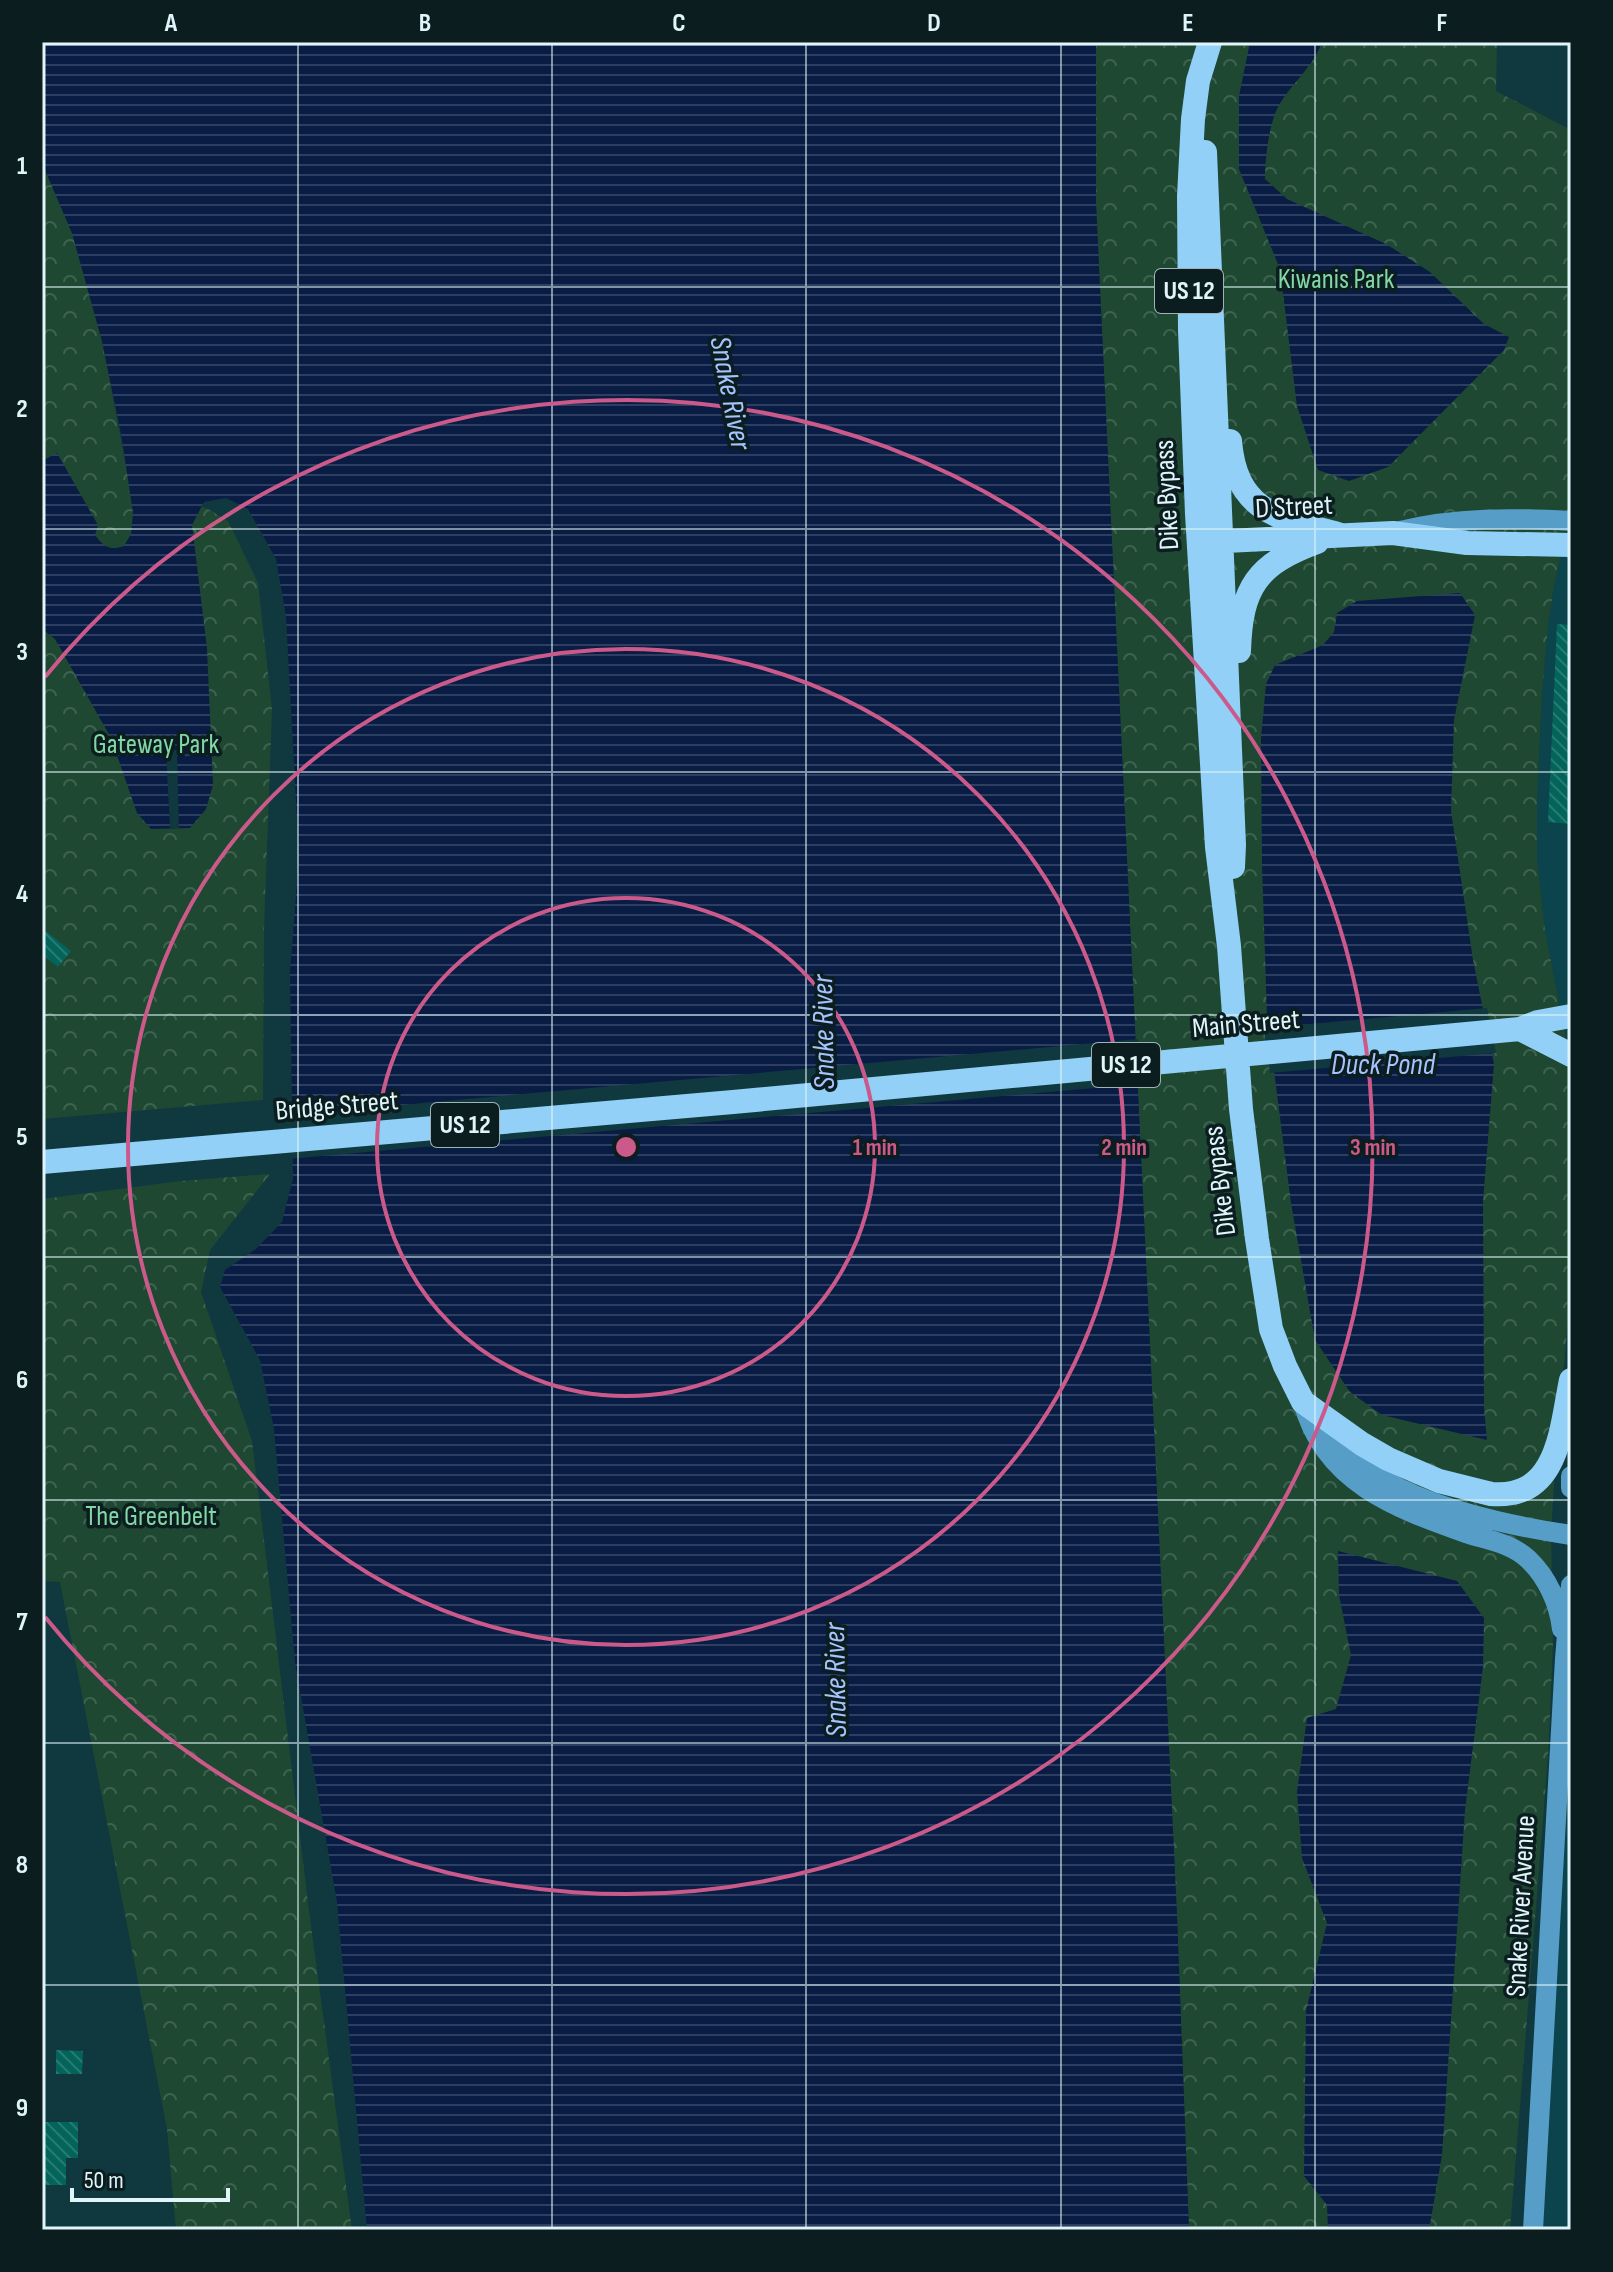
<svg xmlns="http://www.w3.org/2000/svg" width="1613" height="2272" font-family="'Sofia Sans Condensed',sans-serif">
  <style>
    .built { fill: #0c444d }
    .forest { fill: url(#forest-crowns) }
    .water { fill: url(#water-rules) }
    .pier { fill: #10383f }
    .building { fill: url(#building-back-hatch) }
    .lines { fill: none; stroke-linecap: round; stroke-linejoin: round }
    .secondary { stroke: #569dc7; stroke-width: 20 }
    .highway { stroke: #92d0f7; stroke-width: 24 }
    .grid { fill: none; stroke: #e0f5f9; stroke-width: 2; stroke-opacity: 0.55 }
    .ring { fill: none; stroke: #cb5a8a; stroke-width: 4 }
    .labels { text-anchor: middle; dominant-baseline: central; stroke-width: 7; stroke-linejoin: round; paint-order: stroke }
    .shield { fill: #0c1d20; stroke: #a0b4b8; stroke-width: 2 }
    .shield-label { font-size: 26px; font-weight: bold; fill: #e0f5f9 }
    .park-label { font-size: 28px; fill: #82d7a5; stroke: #0c1d20 }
    .street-label { font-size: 28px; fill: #e0f5f9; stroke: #0c1d20 }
    .water-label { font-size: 30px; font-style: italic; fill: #a5c3fc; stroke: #0c1d20 }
    .centre { fill: #cb5a8a; stroke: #0c1d20; stroke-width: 4 }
    .ring-label { font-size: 24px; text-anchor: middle; font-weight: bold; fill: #cb5a8a; stroke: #0c1d20; stroke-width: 7; stroke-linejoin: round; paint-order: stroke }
    .neatline { fill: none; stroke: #e0f5f9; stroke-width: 3 }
    .grid-label { font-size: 26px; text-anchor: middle; font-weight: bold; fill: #e0f5f9 }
  </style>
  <defs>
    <pattern id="forest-crowns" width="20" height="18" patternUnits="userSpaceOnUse" patternTransform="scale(2)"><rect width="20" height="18" fill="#1e4831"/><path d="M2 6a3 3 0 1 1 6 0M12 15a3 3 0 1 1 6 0" fill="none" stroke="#3e6350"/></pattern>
    <pattern id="water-rules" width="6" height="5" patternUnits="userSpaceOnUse" patternTransform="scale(2)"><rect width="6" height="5" fill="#091c44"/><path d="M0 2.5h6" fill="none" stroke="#2d3e60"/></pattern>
    <pattern id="building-back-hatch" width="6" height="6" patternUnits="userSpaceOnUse" patternTransform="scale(2)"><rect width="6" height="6" fill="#02645a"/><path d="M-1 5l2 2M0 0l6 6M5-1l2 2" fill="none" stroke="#277b72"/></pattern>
  </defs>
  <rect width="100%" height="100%" fill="#10383f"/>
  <path class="built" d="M1571,511V1040L1567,1041L1545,930L1537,859V799L1542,696L1548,626L1554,586Z
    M1571,1585V2230H1533Z"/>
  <path class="forest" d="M1096,42H1497L1496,91L1571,130V511L1554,586L1548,626L1542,696L1537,799V859L1545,930L1571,1064V1287L1556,1454L1551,1532L1553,1644L1548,1757L1510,2230H1189L1177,1916L1096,203Z
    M42,163L72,233L102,341L128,476L208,509L228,521L258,583L272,709L264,930L263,1100L42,1119Z
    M270,1174L210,1250L201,1292L252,1441L309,1911L352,2230H176L167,2129L60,1582L42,1581V1199L181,1181Z"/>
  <path class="water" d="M42,42H1096V203L1177,1916L1189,2230H367L337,1902L295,1662L274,1429L260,1360L220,1287L225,1270L256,1249L282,1222L293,1179L290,972L299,857L286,616L276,559L248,509L226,498L204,502L192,525L207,648L213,785L206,809L190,828L151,829L137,813L111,738L55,639L42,629V461L57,453L98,525L95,535C104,547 110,551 124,546L131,534L133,513L122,439L102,341L72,233L42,163Z
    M1250,42H1322C1313,67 1293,82 1279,105C1269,123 1265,158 1265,179L1287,199L1386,244L1430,272L1484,324L1509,337L1504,350L1388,467L1349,481L1318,470L1297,406L1280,269L1239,169V96Z
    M1460,593L1475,615L1454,720L1451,811L1473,960L1494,1064L1483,1201L1484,1408L1487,1440L1382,1415L1350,1392L1315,1340L1291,1203L1267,1016L1262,864L1261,738L1266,684L1275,665L1323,645L1334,632L1337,613L1357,601Z
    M1338,1551L1457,1581L1484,1618L1483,1667L1465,1810L1442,2155L1429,2230H1328L1327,2205L1304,2176L1306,2011L1327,1923L1302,1858L1297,1792L1307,1718L1336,1709L1351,1655L1339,1595Z"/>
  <path class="pier" d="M166,750H177L179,828H170Z
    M1487,1008L1496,1053L1270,1073L1264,1028Z
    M1138,1039L1140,1084L288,1159V1115Z"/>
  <path class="building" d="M1557,624L1571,625V824L1548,822Z
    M42,928L71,951L58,967L42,954Z
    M56,2050L83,2051L82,2074H56Z
    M42,2122H78V2158H66V2185H42Z"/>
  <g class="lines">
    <path class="secondary" d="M1400,531C1456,517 1513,518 1571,521
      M1303,1402C1324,1482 1395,1508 1466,1533C1487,1540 1511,1543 1528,1559C1547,1577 1559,1603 1562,1629
      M1320,1424C1335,1441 1351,1457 1370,1471C1421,1507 1510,1526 1571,1535
      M1571,1476V1488
      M1533,2230L1565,1659L1571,1585"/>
    <path class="highway" d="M1210,42L1198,81L1193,119L1189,196L1190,330L1197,514L1217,847L1229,946L1241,1109L1257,1239L1271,1329L1285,1366L1303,1402L1362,1444L1388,1459L1439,1481L1491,1494C1559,1500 1561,1428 1571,1380
      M1205,152L1234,845L1233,867
      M1230,441C1236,512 1278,518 1338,534
      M1205,542L1393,533L1467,543L1571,545
      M1239,651C1241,587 1257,564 1317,542
      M1520,1029L1538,1022L1571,1016
      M42,1162L733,1102L1520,1029L1571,1055"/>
  </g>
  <path class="grid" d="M298,42V2230M552,42V2230M806,42V2230M1061,42V2230M1315,42V2230M42,287H1571M42,529H1571M42,772H1571M42,1015H1571M42,1257H1571M42,1500H1571M42,1743H1571M42,1985H1571"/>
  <g class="ring">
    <circle cx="626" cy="1147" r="249"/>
    <circle cx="626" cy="1147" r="498"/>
    <path d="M45 677A747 747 0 1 1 45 1617"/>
  </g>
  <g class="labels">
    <g class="shield">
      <rect x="1155" y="269" width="68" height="44" rx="6"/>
      <rect x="1092" y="1043" width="68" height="44" rx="6"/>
      <rect x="431" y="1103" width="68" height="44" rx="6"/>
    </g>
    <g class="shield-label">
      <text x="1189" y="291">US 12</text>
      <text x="1126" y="1065">US 12</text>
      <text x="465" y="1125">US 12</text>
    </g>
    <g class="park-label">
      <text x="1336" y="279">Kiwanis Park</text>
      <text x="156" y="744">Gateway Park</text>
      <text x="151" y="1516">The Greenbelt</text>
    </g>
    <g class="street-label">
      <text transform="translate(1167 495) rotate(-93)">Dike Bypass</text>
      <text transform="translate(1294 507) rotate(-3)">D Street</text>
      <text transform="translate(1246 1024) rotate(-5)">Main Street</text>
      <text transform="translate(337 1106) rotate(-5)">Bridge Street</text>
      <text transform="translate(1220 1181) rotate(-97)">Dike Bypass</text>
      <text transform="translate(1521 1906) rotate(-87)">Snake River Avenue</text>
    </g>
    <g class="water-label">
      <text transform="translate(730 393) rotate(79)">Snake River</text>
      <text transform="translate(824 1032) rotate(-91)">Snake River</text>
      <text x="1383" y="1065">Duck Pond</text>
      <text transform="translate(836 1680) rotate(-91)">Snake River</text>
    </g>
  </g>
  <circle cx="626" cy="1147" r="12" class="centre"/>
  <g class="ring-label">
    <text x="875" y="1155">1 min</text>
    <text x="1124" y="1155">2 min</text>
    <text x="1373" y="1155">3 min</text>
  </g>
  <rect width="1613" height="2272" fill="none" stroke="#0c1d20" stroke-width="88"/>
  <path d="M72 2188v12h156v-12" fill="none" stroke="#e0f5f9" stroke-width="4"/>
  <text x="84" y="2188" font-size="24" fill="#e0f5f9" stroke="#0c1d20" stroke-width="6" paint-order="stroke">50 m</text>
  <rect x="44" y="44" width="1525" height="2184" class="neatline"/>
  <g class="grid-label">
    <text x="171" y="31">A</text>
    <text x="425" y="31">B</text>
    <text x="679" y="31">C</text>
    <text x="934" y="31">D</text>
    <text x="1188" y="31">E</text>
    <text x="1442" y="31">F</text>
    <text x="22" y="174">1</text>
    <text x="22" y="417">2</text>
    <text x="22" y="660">3</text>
    <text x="22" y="902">4</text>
    <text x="22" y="1145">5</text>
    <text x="22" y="1388">6</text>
    <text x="22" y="1630">7</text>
    <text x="22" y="1873">8</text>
    <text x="22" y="2116">9</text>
  </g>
</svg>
